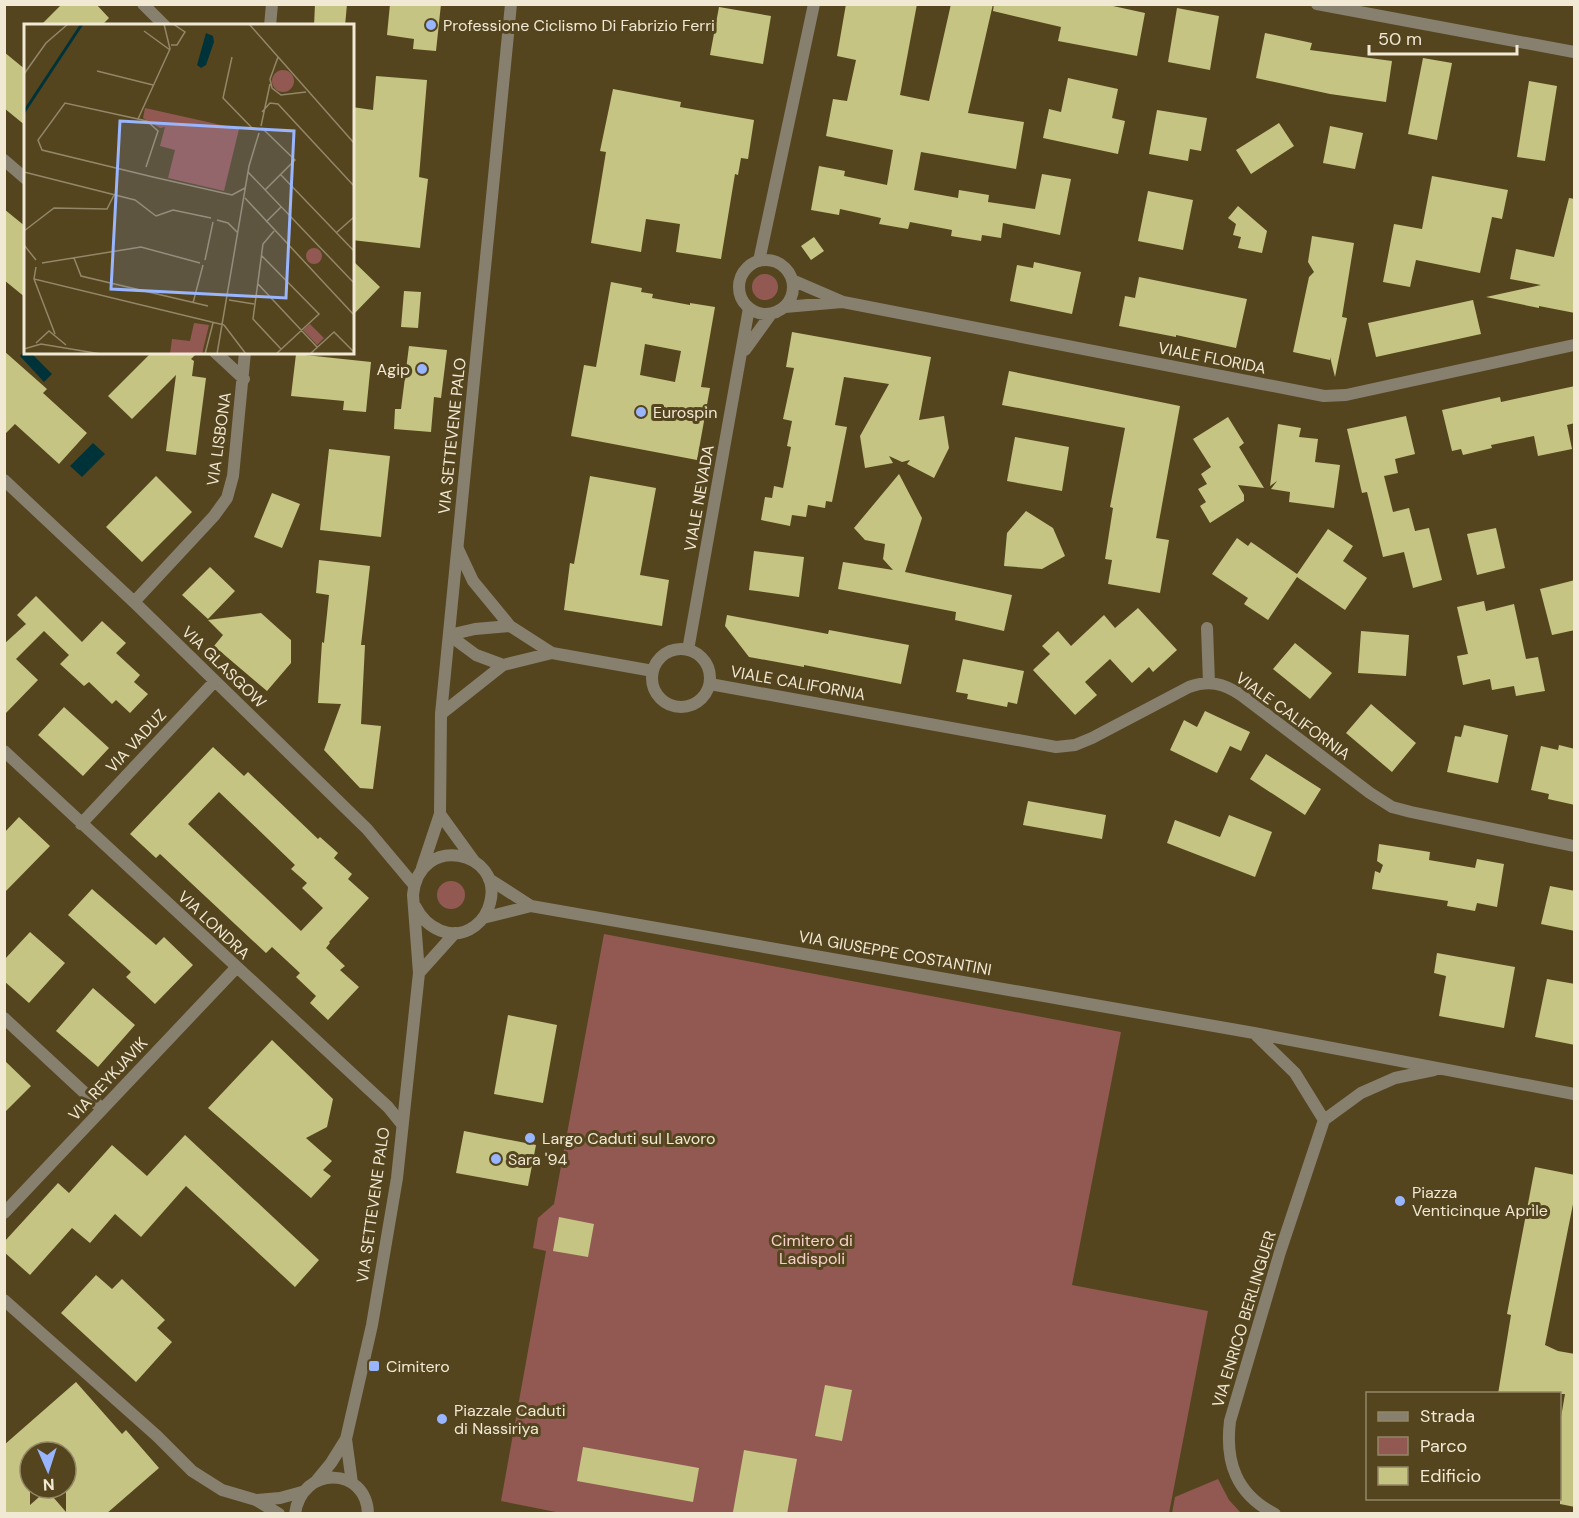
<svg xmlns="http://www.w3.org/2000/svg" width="1579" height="1518" font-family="'DM Sans',sans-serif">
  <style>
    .green { fill: #915952 }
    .water { fill: #003339 }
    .building { fill: #c5c483; fill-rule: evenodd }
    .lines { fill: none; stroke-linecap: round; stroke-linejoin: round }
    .minor { stroke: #87806f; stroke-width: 12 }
    .tertiary { stroke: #87806f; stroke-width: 12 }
    .poi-dot { fill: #99b5fd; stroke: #54451f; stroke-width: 2 }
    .labels { text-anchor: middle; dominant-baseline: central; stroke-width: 6; stroke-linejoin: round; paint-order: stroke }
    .poi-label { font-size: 16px; fill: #f1e9d4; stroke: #54451f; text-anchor: start }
    .street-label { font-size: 16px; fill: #f1e9d4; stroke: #54451f }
    .park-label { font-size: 16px; fill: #f8d0ca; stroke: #54451f }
    .inset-river { fill: none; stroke: #003339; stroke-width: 3 }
    .inset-road { fill: none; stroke: #938767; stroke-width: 1.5 }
    .view { fill: #99b5fd; fill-opacity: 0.15; stroke: #99b5fd; stroke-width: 3 }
    .inset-edge { fill: none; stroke: #f1e9d4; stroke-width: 3 }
  </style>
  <rect width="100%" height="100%" fill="#54451f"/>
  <path class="green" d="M752 287a13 13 0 1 1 26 0a13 13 0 1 1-26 0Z
    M437 895a14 14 0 1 1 28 0a14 14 0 1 1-28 0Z
    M604,934L1121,1032L1072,1285L1208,1311L1169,1513L566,1514L501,1501L546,1251L533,1248L538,1218L554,1204Z
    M1218,1479L1229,1500L1241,1513H1172L1175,1497Z"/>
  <path class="water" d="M25,350L26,352L31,353L52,374L44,382L20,356Z
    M93,443L105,454L82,477L70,466Z"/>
  <path class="building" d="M62,4H96L109,18L101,26H40Z
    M315,4H347L345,26H314Z
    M390,4H441L436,51L413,49L414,39L387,35Z
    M846,4H917L900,95L929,101L951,4H993L968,113L1024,122L1016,169L921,152L914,190L958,198L959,190L989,195L988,202L1035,209L1042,174L1071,179L1060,235L1003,223L1001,238L982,235L981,241L951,236L952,230L910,222L908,229L879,224L881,218L840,209L839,215L811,210L819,166L845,171L844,176L887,185L893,150L826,136L833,99L847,101L856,60L837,56Z
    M994,4H1104L1145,13L1137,56L1058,41L1061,27L993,11Z
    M719,7L771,16L763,64L710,55Z
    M1177,8L1219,16L1210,70L1168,62Z
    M1265,33L1312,43L1310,50L1392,61L1386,102L1330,94L1256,78Z
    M4,52L26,70V126L4,108Z
    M1423,58L1452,63L1437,140L1408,134Z
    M376,76L427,80L419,177L428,179L420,248L352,240V107L373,110Z
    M1068,78L1118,89L1112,118L1125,121L1118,154L1043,138L1049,109L1061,112Z
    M1529,81L1557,86L1545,161L1517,157Z
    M613,89L681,102L680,107L754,120L748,159L741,158L738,175L735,174L721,259L676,252L680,224L646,219L641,252L591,243L606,152L600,151Z
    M1157,110L1207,118L1201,151L1190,149L1188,161L1149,154Z
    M1279,123L1294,146L1251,174L1236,150Z
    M1330,126L1363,133L1355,169L1323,163Z
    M1432,176L1508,190L1502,219L1492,217L1480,273L1416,260L1410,287L1383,282L1394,224L1422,229Z
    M1148,191L1193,200L1183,250L1138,241Z
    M1569,198L1575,199V313L1539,306V308L1486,297L1541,285L1510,279L1516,249L1554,257Z
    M1238,206L1267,231L1262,253L1238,248L1241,237L1233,235L1236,224L1228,218Z
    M4,209L26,227V298L4,280Z
    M1312,236L1354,243L1342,317L1347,318L1335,377L1330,357V360L1293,352L1309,277L1314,272L1308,262Z
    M814,237L824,251L811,260L801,246Z
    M352,260L380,287L352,316Z
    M1034,262L1081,272L1072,314L1010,301L1017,265L1033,268Z
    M1139,277L1247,299L1236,348L1176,335V337L1119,326L1125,296L1135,298Z
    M611,282L642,288L641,292L653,294L652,298L690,305V303L715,307L701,387L710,388L697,460L571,436L584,365L596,367ZM645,344L681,351L675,382L640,375Z
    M404,291L421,292L418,328L401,327Z
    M1473,300L1481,334L1376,357L1368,323Z
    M792,332L931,357L919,420L944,416L949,448L934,478L907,464L910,460L902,462L889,456L893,463L865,468L860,436L889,384L844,377L835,425L847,427L832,502L826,501L825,508L808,505L806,517L792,515L790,526L761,520L765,497L772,498L774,486L783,488L791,447L787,446L792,421L783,419L794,368L786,367Z
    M409,346L447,350L441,398L434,397L431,432L394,429L395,409H401Z
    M4,351L47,389L43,393L87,433L59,464L15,424L4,435Z
    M152,352H198L191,359L194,361L192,376L206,378L196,455L166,451L176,375L132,419L108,396Z
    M296,354L371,362L366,412L343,410L344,401L291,396Z
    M1009,371L1180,406L1156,538L1169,540L1160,593L1108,584L1112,560L1105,559L1113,508L1110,507L1125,428L1002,405Z
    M1575,386V423L1567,425L1572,449L1538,456L1534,436L1491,445L1492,448L1463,455L1461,449L1452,451L1442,410L1500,397L1501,402Z
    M1406,416L1415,454L1395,459L1398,473L1384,476L1393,512L1409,508L1415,531L1429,528L1442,580L1413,588L1404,552L1383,557L1367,492L1362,493L1347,429Z
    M1228,417L1244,443L1239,447L1264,488L1238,485L1244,495V501L1210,523L1200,506L1206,502L1198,489L1207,484L1201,474L1211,467L1193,439Z
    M1278,424L1301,428L1299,437L1318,439L1315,462L1340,465L1334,508L1289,502L1290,492L1271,489L1277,481L1270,486Z
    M1015,437L1069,447L1062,491L1007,481Z
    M329,449L390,456L381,537L320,530Z
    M899,474L922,518L905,572L1012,595L1004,631L955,620L956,612L838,589L843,562L893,570L883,559L885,544L865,540L854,528Z
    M156,476L192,512L142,562L106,527Z
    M590,476L656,488L640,575L669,580L662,626L564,610L570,563L574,564Z
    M272,493L300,504L282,548L254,537Z
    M1026,511L1053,528L1065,556L1042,569L1004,566L1007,533Z
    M1496,528L1505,568L1477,575L1467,534Z
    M1328,529L1353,546L1343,561L1367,578L1345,610L1297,577L1268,620L1244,604L1248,598L1212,574L1237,538L1248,546L1251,542L1297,574Z
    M754,551L804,557L799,597L749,590Z
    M319,560L370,566L361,645H365L361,724L381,726L373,789L360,788L324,750L341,704L318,703L322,642L324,643L329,595L316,593Z
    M210,567L235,591L208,619L182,595Z
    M1575,580V630L1552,635L1540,589Z
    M36,596L82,642L102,621L126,643L116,653L140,675L134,682L148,694L130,713L116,700L112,704L89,682L84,686L60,664L69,655L44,631L16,659L38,680L4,715V644L26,624L17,615Z
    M1484,601L1486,611L1514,604L1526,659L1538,657L1545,691L1516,696L1514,686L1492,690L1490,679L1463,685L1457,656L1468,654L1457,607Z
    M1138,608L1177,650L1153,672L1149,667L1132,683L1110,659L1085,682L1097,695L1075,715L1033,670L1050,654L1042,646L1058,631L1071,646L1104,615L1115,628Z
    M261,613L291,640V663L267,691L214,646L223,635L208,620Z
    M727,615L828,634L829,630L909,645L901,684L804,665V667L749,657L725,626Z
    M1361,631L1409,635L1406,676L1358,673Z
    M1295,643L1332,673L1310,699L1273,669Z
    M963,659L1024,671L1017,704L1008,702L1007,707L967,699L968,694L956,692Z
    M1371,704L1416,743L1392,772L1346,733Z
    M64,707L109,748L83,776L38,735Z
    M1205,711L1250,732L1241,751L1230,746L1217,773L1170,750L1184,720L1197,727Z
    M1464,725L1508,735L1498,783L1447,772L1455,736L1461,737Z
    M1559,745L1575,749V805L1548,799L1549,794L1531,790L1541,746L1558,750Z
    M213,747L244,776L248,772L318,839L320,837L338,853L334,858L352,874L348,879L369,898L329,942L330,943L326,948L345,966L340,970L359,987L328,1020L310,1003L316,996L296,977L300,973L272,947L266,953L160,854L156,858L130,834ZM219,792L295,865L291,869L307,883L302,888L323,908L301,931L188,824Z
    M1266,754L1321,789L1305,815L1250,779Z
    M1028,801L1106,815L1102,839L1023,825Z
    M1229,815L1272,832L1255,877L1167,843L1175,820L1220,837Z
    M19,817L50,846L4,893V833Z
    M1379,844L1430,852L1429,860L1475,868L1477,859L1504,864L1497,907L1477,903L1475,911L1447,906L1448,901L1372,889L1375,871L1380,873L1383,865L1377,861Z
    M1550,886L1575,891V931L1541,924Z
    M92,889L156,945L164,937L193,965L155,1004L126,977L131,972L68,915Z
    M30,932L65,963L29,1003L4,981V960Z
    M1437,953L1515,967L1504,1028L1439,1016L1446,976L1434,973Z
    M1547,979L1575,984V1045L1535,1037Z
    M93,988L135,1025L98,1067L56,1031Z
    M508,1015L557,1025L543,1103L494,1094Z
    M272,1040L333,1099L327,1127L306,1138L332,1161L323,1170L331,1176L311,1198L208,1108Z
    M4,1060L31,1086L4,1113Z
    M464,1131L536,1145L528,1186L456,1173Z
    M185,1135L319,1260L295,1287L186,1186L141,1237L115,1214L90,1243L72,1228L30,1275L4,1252V1242L58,1183L69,1193L112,1145L147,1176Z
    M1535,1167L1575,1175V1194L1545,1345L1558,1351L1575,1354V1507L1560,1504V1423L1565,1394H1498L1511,1315L1507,1314Z
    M559,1217L594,1224L588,1257L553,1251Z
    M96,1275L112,1289L122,1279L165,1320L157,1328L172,1342L136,1382L61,1313Z
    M76,1382L122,1434L126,1430L159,1468L106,1514H4V1445ZM30,1452H66V1512L47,1490L30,1505Z
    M825,1385L852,1390L842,1441L815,1436Z
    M583,1447L699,1468L693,1502L577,1481Z
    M744,1450L797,1459L787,1514L733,1512Z"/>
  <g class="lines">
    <path class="minor" d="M143,4L165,26
      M1317,4L1574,52
      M270,26L272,4
      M4,160L26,179
      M739 287a27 27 0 1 1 54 0a27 27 0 1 1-54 0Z
      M759,261L814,4
      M792,280L843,302L1324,396L1346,395L1574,345
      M785,307L842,302
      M745,350L771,314
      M215,352L244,379
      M4,480L134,602L367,829L414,885
      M458,549L473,581L510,626L552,653L653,671
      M134,602L214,516L227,498L233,476L245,352
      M1207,628L1209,683
      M449,635L476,655L503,665
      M449,635L475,629L510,626
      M652 678a29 29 0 1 1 58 0a29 29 0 1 1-58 0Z
      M688,650L749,308
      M710,684L1056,747L1075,745L1092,738L1189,687C1209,680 1223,683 1241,695L1370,793L1392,807L1411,812L1574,846
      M441,714L503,665L552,653
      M4,751L388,1107L401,1123
      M81,824L215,681
      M489,879L531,906
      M483,918L531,906L1254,1033L1574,1094
      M4,1018L102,1109
      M1254,1033L1295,1073L1324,1120
      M1324,1120L1361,1093L1395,1078L1434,1070
      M4,1213L236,968
      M4,1300L157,1436L192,1471L222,1490L256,1500L279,1514
      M257,1500L280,1498L302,1492
      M1275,1514C1236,1494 1225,1462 1230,1421L1280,1252L1324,1120"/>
    <path class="tertiary" d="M440,814L474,861
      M422,868L440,814L441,714L511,4
      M419,973L455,933
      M346,1439L352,1483
      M317,1480L331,1463L346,1439L372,1325L397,1178L419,973L413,895C419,832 504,851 490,903C488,911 483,920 475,926C452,943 426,928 415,906
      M295,1514C301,1465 367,1466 368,1514"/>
  </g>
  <g class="poi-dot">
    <circle cx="431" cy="25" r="6"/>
    <circle cx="422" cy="369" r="6"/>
    <circle cx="641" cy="412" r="6"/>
    <circle cx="530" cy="1138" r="6"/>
    <circle cx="496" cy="1159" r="6"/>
    <circle cx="1400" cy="1201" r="6"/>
    <rect x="368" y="1360" width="12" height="12" rx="3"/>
    <circle cx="442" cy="1419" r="6"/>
  </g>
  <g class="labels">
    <g class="poi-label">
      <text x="443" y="25">Professione Ciclismo Di Fabrizio Ferri</text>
      <text x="410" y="369" text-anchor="end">Agip</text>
      <text x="653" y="412">Eurospin</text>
      <text x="542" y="1138">Largo Caduti sul Lavoro</text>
      <text x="508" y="1159">Sara '94</text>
      <text x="1412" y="1192">Piazza<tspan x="1412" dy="18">Venticinque Aprile</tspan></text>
      <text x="386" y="1366">Cimitero</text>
      <text x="454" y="1410">Piazzale Caduti<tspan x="454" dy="18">di Nassiriya</tspan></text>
    </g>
    <g class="street-label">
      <text transform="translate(1212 358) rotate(11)">VIALE FLORIDA</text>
      <text transform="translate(452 436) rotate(-84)">VIA SETTEVENE PALO</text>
      <text transform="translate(219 439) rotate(-82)">VIA LISBONA</text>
      <text transform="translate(699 498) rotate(-80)">VIALE NEVADA</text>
      <text transform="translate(224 667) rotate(44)">VIA GLASGOW</text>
      <text transform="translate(798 683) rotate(10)">VIALE CALIFORNIA</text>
      <text transform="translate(1293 716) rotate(36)">VIALE CALIFORNIA</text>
      <text transform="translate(136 741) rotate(-47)">VIA VADUZ</text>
      <text transform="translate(214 925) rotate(43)">VIA LONDRA</text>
      <text transform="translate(895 953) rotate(10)">VIA GIUSEPPE COSTANTINI</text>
      <text transform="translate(108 1079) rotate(-47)">VIA REYKJAVIK</text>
      <text transform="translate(373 1205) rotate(-82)">VIA SETTEVENE PALO</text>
      <text transform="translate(1244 1319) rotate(-73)">VIA ENRICO BERLINGUER</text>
    </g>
    <g class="park-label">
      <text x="812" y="1240">Cimitero di<tspan x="812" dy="18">Ladispoli</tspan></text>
    </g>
  </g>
  <g transform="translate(24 24)">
    <rect width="330" height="330" fill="#54451f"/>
    <path d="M248 57a11 11 0 1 1 22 0a11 11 0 1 1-22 0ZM121,84L215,105L200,167L144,154L151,126L136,122L141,103L136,104L119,94ZM282 232a8 8 0 1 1 16 0a8 8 0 1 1-16 0ZM170,299L185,301L178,330H146L148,315L166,317ZM286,300L300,314L293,321L279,306Z" fill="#915952"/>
    <path d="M182,9L189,12L190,18L182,41L177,44L173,41Z" fill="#003339"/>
    <path class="inset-river" d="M0,88L58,0"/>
    <path class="inset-road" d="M225,0L330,119M120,7L146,26M147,21H153L161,8L149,0M208,33L199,74L230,106M254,33L246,55L248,64L257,71L282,68M73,47L129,61M0,50L22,19L44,0M238,88L246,79L254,80L330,162M114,95L146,25L140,0M237,102L246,60M238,104L271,136L241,166M122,143L134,107L123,97L41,79L14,116L18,126L129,153L208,171L221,164M0,148L111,176L132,192M224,148L330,259M257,151L330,227M221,174L330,291M132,192L149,186L187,194M193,196L204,199L214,209M242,198L257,183M0,207L30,184L83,185L90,171M250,207L239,220L229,295L257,325M312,209L330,193M0,221L12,236M237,231L295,290L252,330M50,234L57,252L184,282M181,236L189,198M18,239L117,223L176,239M12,243L10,255L200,301M10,255L31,310M234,260L293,323M205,276L230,280M169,279L179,241M200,301L222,330M12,319L25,307L42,321M0,325L17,320L77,330M181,330L189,299M193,330L225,142L235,109M286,330L310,308L330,328"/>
    <path class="view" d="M96,97L270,107L262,274L87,265Z"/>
    <rect width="330" height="330" class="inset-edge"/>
  </g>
  <rect width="1579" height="1518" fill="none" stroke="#f1e9d4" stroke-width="12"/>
  <rect x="1366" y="1392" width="195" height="108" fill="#54451f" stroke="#938767" stroke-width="1.5"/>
  <rect x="1378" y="1412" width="30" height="9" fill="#87806f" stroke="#938767" stroke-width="1.5"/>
  <text x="1420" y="1422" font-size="18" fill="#f1e9d4">Strada</text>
  <rect x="1378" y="1437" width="30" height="18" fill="#915952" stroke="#938767" stroke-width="1.5"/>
  <text x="1420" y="1452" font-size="18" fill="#f1e9d4">Parco</text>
  <rect x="1378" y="1467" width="30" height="18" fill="#c5c483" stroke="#938767" stroke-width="1.5"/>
  <text x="1420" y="1482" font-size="18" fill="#f1e9d4">Edificio</text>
  <g transform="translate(48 1470) rotate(177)"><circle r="28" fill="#54451f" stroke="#938767" stroke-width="1.5"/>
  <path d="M0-4.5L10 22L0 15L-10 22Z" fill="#99b5fd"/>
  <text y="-9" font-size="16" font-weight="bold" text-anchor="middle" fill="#f1e9d4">N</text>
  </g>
  <path d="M1369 45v9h148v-9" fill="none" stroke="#f1e9d4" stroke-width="3"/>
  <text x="1378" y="45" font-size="18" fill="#f1e9d4" stroke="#54451f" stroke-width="4.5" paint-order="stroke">50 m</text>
</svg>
